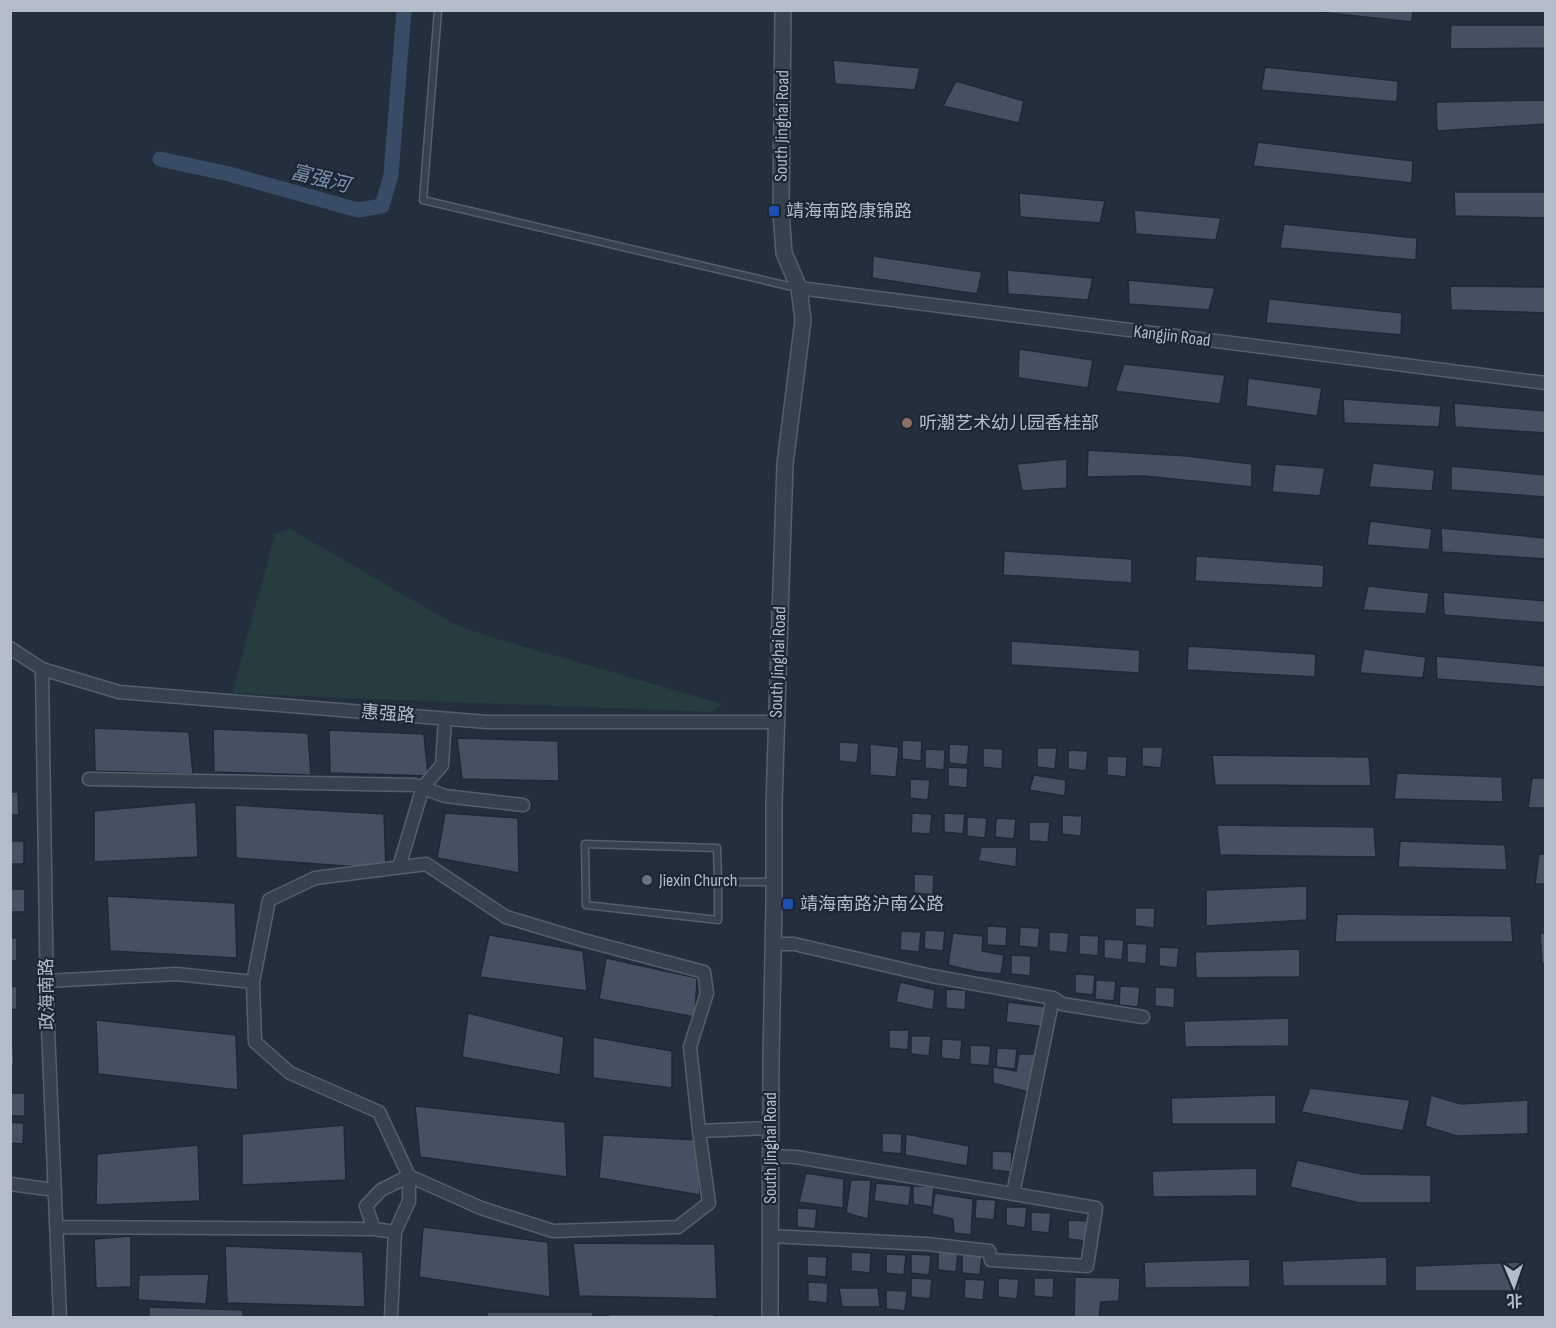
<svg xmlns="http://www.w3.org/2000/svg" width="1556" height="1328" font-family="'Sofia Sans Condensed','Noto Sans SC',sans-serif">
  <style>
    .green { fill: #263c3f }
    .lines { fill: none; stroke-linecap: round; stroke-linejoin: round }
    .canal { stroke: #394c67; stroke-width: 15 }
    .building { fill: #455162; stroke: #1f2835; stroke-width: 1.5 }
    .service-casing { stroke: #565f6c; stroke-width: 9 }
    .minor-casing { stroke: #565f6c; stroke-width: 15 }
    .tertiary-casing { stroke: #565f6c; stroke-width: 18 }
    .service { stroke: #38414e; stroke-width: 6 }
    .minor { stroke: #38414e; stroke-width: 12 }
    .tertiary { stroke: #38414e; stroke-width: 15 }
    .transit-dot { fill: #1a4fb4; stroke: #1d2633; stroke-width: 2 }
    .education-dot { fill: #8d6e63; stroke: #1d2633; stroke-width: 2 }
    .worship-dot { fill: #6b7280; stroke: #1d2633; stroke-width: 2 }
    .labels { text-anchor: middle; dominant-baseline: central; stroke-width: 4.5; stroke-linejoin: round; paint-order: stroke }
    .street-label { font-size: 18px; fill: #b4bcc9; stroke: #1d2633 }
    .poi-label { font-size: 18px; fill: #b4bcc9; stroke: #1d2633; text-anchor: start }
    .water-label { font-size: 20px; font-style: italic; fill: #7c92b1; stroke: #1d2633 }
  </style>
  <rect width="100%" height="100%" fill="#242f3e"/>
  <path class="green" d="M290,529L454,624L487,636L722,704L713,712C553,705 392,701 232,693L275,534Z"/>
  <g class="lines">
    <path class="canal" d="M160,159L229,174L358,210L382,206L391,175L404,10"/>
  </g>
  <path class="building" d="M1311,10H1413L1412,22L1310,11Z
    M1451,25H1546V48L1450,49Z
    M833,60L920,68L915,90L835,84Z
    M1265,67L1398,81L1397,102L1261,90Z
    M956,81L1024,101L1019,123L943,106Z
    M1546,100V124L1437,131L1436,102Z
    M1258,142L1413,161L1412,183L1253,166Z
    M1454,192H1546V218L1455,216Z
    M1019,193L1105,201L1100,223L1020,217Z
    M1134,210L1221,218L1216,240L1136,234Z
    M1284,224L1417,238L1416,260L1280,248Z
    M873,256L982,272L977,294L872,278Z
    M1007,270L1093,278L1088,300L1008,294Z
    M1128,280L1215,288L1209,310L1129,304Z
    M1450,286L1546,287V313L1451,310Z
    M1269,299L1402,313L1401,335L1266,323Z
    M1019,349L1093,360L1088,388L1018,378Z
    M1124,364L1225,375L1220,404L1115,391Z
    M1248,378L1322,388L1317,416L1246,406Z
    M1343,399L1441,406L1439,427L1344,423Z
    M1454,403L1546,411V433L1455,427Z
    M1088,450L1187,456L1252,464V487L1144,476L1087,477Z
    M1067,459V488L1022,491L1017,464Z
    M1373,463L1435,470L1432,491L1369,487Z
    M1275,464L1325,468L1320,496L1272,492Z
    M1451,466L1546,475V497L1451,490Z
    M1370,521L1432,529L1429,550L1367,545Z
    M1441,528L1546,538V559L1442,552Z
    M1004,551L1132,559V583L1003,575Z
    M1196,556L1324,565L1323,588L1195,581Z
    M1368,586L1429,593L1426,614L1363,610Z
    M1443,592L1546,601V623L1444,615Z
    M1011,641L1140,650L1139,673L1011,665Z
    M1188,646L1316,654L1315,677L1187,670Z
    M1364,649L1426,657L1423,678L1360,673Z
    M1436,656L1546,666L1545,687L1437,679Z
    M94,728L189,732L193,774L95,771Z
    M213,729L308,733L311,775L214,772Z
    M329,730L424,734L428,776L330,773Z
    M457,738L558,741L559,781L462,779Z
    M902,740L922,741L921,761L902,759Z
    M839,742L859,743L857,763L839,761Z
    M870,744L899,747L896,777L870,775Z
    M949,744L969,745L967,765L949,763Z
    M1142,747H1163L1161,768L1142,766Z
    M983,748L1003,749L1002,769L983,767Z
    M1037,748H1057L1055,769L1037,767Z
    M925,749L945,750L944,770L925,768Z
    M1068,750L1088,751L1086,771L1068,769Z
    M1212,755L1369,757L1371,786L1215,785Z
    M1107,756L1127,757L1126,777L1107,775Z
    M948,767L968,768L967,788L948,786Z
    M1397,773L1502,777L1503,802L1394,799Z
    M1034,775L1066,780L1065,796L1029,790Z
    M1532,778H1546V808H1528Z
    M910,779L930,780L928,800L910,798Z
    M10,792H18L19,815H10Z
    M196,802L198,857L94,862V811Z
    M235,805L384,814L386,869L236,858Z
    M445,813L518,818L519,873L437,858Z
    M912,813L932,814L930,834L911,833Z
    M944,813L965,814L963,834L944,832Z
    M1062,815L1082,816L1081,836L1062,834Z
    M967,817L987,818L985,838L967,836Z
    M996,818L1016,819L1014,839L995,837Z
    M1029,822H1050L1048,842L1029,841Z
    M1217,825L1374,827L1376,857L1220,855Z
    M10,841H24V864H10Z
    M1400,841L1505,845L1507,870L1398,867Z
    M981,847H1017L1016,867L978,861Z
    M1539,854H1546V884H1535Z
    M914,874L934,875L933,895L914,893Z
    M1307,886V920L1206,926V890Z
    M10,889H25V912H10Z
    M107,896L235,903L237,958L110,951Z
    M1135,908H1155L1154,928L1135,926Z
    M1337,914L1511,916L1513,942H1335Z
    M987,926L1007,927L1006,946L987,945Z
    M1020,927L1040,928L1038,948L1019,946Z
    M925,930L945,931L943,951L924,949Z
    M901,931L921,932L919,952L900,950Z
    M1049,932L1069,933L1067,953L1049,951Z
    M953,933L983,936L982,951L1004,955L1001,974L978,972L948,965Z
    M1540,933H1546V964H1542Z
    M489,935L583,951L587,991L480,977Z
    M1079,935L1099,936L1098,956L1079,954Z
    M10,938H17V961H10Z
    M1104,939L1124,940L1122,960L1104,958Z
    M1127,943L1147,944L1146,964L1127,962Z
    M1159,947L1179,948L1177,968L1159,966Z
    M1300,949V977L1196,978L1195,952Z
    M1011,955L1031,956L1030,976L1011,974Z
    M606,958L697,978L695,1017L599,999Z
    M1075,974L1095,975L1093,995L1075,993Z
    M1096,980L1116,981L1114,1001L1095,999Z
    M900,982L935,990L933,1010L896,1002Z
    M17,986V1010L10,1009V987Z
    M1120,986L1140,987L1138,1007L1119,1005Z
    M1155,987L1175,988L1174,1008L1155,1006Z
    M946,989L966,990L965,1010L946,1008Z
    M1008,1002L1047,1007L1046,1027L1006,1022Z
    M468,1013L564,1037L560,1075L462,1057Z
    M1289,1018V1046L1185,1047L1184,1021Z
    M96,1020L236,1035L238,1090L98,1074Z
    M889,1030H909L908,1050L889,1048Z
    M911,1036H931L929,1056L911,1054Z
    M593,1037L672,1051V1088L593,1078Z
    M942,1039L962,1040L960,1060L941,1058Z
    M10,1042H13L14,1065H10Z
    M970,1045L991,1046L989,1066L970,1064Z
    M997,1048L1017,1049L1015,1069L996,1067Z
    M1019,1054H1039L1032,1093L993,1083V1067L1016,1071Z
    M1310,1088L1410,1100L1403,1131L1301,1112Z
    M10,1093H25V1116H10Z
    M1276,1095V1124H1172L1171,1098Z
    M1431,1095L1461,1104L1528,1100V1134L1456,1136L1425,1126Z
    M415,1106L565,1122L567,1177L420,1157Z
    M10,1122L24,1123L23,1144L10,1143Z
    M344,1125L346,1180L242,1185V1134Z
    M882,1133L902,1134L901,1154L882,1152Z
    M906,1134L969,1146L967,1166L905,1155Z
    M603,1135L698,1140L700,1195L599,1178Z
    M198,1145L200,1201L96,1205L97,1154Z
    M992,1151L1012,1152L1011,1172L992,1170Z
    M1297,1160L1362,1174L1431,1175V1203H1360L1290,1187Z
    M1257,1168V1196L1153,1197L1152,1171Z
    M806,1173L844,1179L843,1208L799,1202Z
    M851,1180H871L868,1219L846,1213Z
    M876,1183L911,1186L909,1206L874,1201Z
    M913,1186H934L932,1207L913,1204Z
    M935,1193L973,1199L971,1235L954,1233L953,1219L932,1214Z
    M976,1199L996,1200L994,1220L975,1218Z
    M1006,1207H1027L1025,1228L1006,1225Z
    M797,1208L817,1209L815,1229L797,1227Z
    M1031,1212L1051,1213L1049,1233L1031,1231Z
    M1068,1220L1088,1221L1086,1241L1068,1239Z
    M423,1227L548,1242L550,1297L419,1277Z
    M131,1236V1287L96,1288L94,1239Z
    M573,1243L715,1244L717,1299L579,1296Z
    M225,1246L363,1252L365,1307L227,1303Z
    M938,1251L958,1252L956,1272L938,1270Z
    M851,1252L871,1253L870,1273L851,1271Z
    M886,1254L906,1255L904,1275L886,1273Z
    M911,1254L931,1255L929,1275L911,1273Z
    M962,1254L982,1255L980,1275L962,1273Z
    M807,1256L827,1257L826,1277L807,1275Z
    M1387,1257V1286H1283L1282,1261Z
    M1250,1259V1287L1145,1288L1144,1262Z
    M1520,1262V1291H1415V1266Z
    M209,1274L206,1304L138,1300L139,1275Z
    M1075,1277L1120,1278L1119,1301L1101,1302L1099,1318L1074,1317Z
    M911,1278L932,1279L930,1299L911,1297Z
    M998,1278L1019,1279L1017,1299L998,1297Z
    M1034,1278H1054L1053,1298L1034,1296Z
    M965,1279L985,1280L983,1300L964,1298Z
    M808,1282L828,1283L827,1303L808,1301Z
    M839,1288H878L880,1307H842Z
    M886,1290L907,1291L905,1311L886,1309Z
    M149,1307L243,1310V1318H149Z
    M487,1312H593V1318H487Z
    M608,1314H714V1318H608Z
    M251,1315H357V1318H251Z"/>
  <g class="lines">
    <defs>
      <path id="service" d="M438,10L423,200L797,288
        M718,882V920L586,905L585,844L717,848L718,882H774"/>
      <path id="minor" d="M799,288L1546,383
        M10,648L42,669L119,692L487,722H776
        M42,669L47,1004L60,1318
        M89,779L415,785L445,796L523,805
        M399,867L423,787L442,765L445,719
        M773,944H794L932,976L1053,998L1062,1004L1143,1017
        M46,981L176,974L253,982
        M699,1131L709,1203L678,1227L553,1231L481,1208L409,1176L379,1112L290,1073L255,1042L253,982L269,900L315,878L426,864L506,917L583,940L704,972L707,993L690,1047L699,1131L771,1128
        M10,1184L55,1190
        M1013,1194L1053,998
        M56,1227L374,1229
        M770,1236L927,1244L989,1251L991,1260L1087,1266L1096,1208L796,1157L770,1156
        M391,1318L395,1232L409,1201V1176L381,1190L366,1206L374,1229L395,1232"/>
      <path id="tertiary" d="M770,1318L771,1060L774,902V804L778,677L785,464L803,320L799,288L784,253L781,211L783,10"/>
    </defs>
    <use href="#service" class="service-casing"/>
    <use href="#minor" class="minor-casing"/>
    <use href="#tertiary" class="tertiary-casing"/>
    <use href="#service" class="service"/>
    <use href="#minor" class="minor"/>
    <use href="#tertiary" class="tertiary"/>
  </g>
  <g class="transit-dot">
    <rect x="768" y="205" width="12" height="12" rx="3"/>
    <rect x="782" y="898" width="12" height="12" rx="3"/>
  </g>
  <circle class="education-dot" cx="907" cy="423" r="6"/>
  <circle class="worship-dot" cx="647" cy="880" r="6"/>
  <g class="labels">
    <g class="street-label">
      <text transform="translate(782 126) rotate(-89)">South Jinghai Road</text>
      <text transform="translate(1172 336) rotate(7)">Kangjin Road</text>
      <text transform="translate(778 662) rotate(-88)">South Jinghai Road</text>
      <text transform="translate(388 714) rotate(5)">惠强路</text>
      <text transform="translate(47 994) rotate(-91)">政海南路</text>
      <text transform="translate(770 1148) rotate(-90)">South Jinghai Road</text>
    </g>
    <g class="poi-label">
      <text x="786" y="211">靖海南路康锦路</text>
      <text x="919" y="423">听潮艺术幼儿园香桂部</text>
      <text x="659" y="880">Jiexin Church</text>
      <text x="800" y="904">靖海南路沪南公路</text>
    </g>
    <g class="water-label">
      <text transform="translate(320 179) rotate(14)">富强河</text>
    </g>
  </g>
  <rect width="1556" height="1328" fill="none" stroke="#b4bcc9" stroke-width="24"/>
  <g transform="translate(1514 1286) rotate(178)" stroke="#1d2633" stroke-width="4.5" paint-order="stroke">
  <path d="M0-4.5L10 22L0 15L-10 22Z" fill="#b4bcc9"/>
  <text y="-9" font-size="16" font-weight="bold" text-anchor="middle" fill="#b4bcc9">北</text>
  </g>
</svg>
